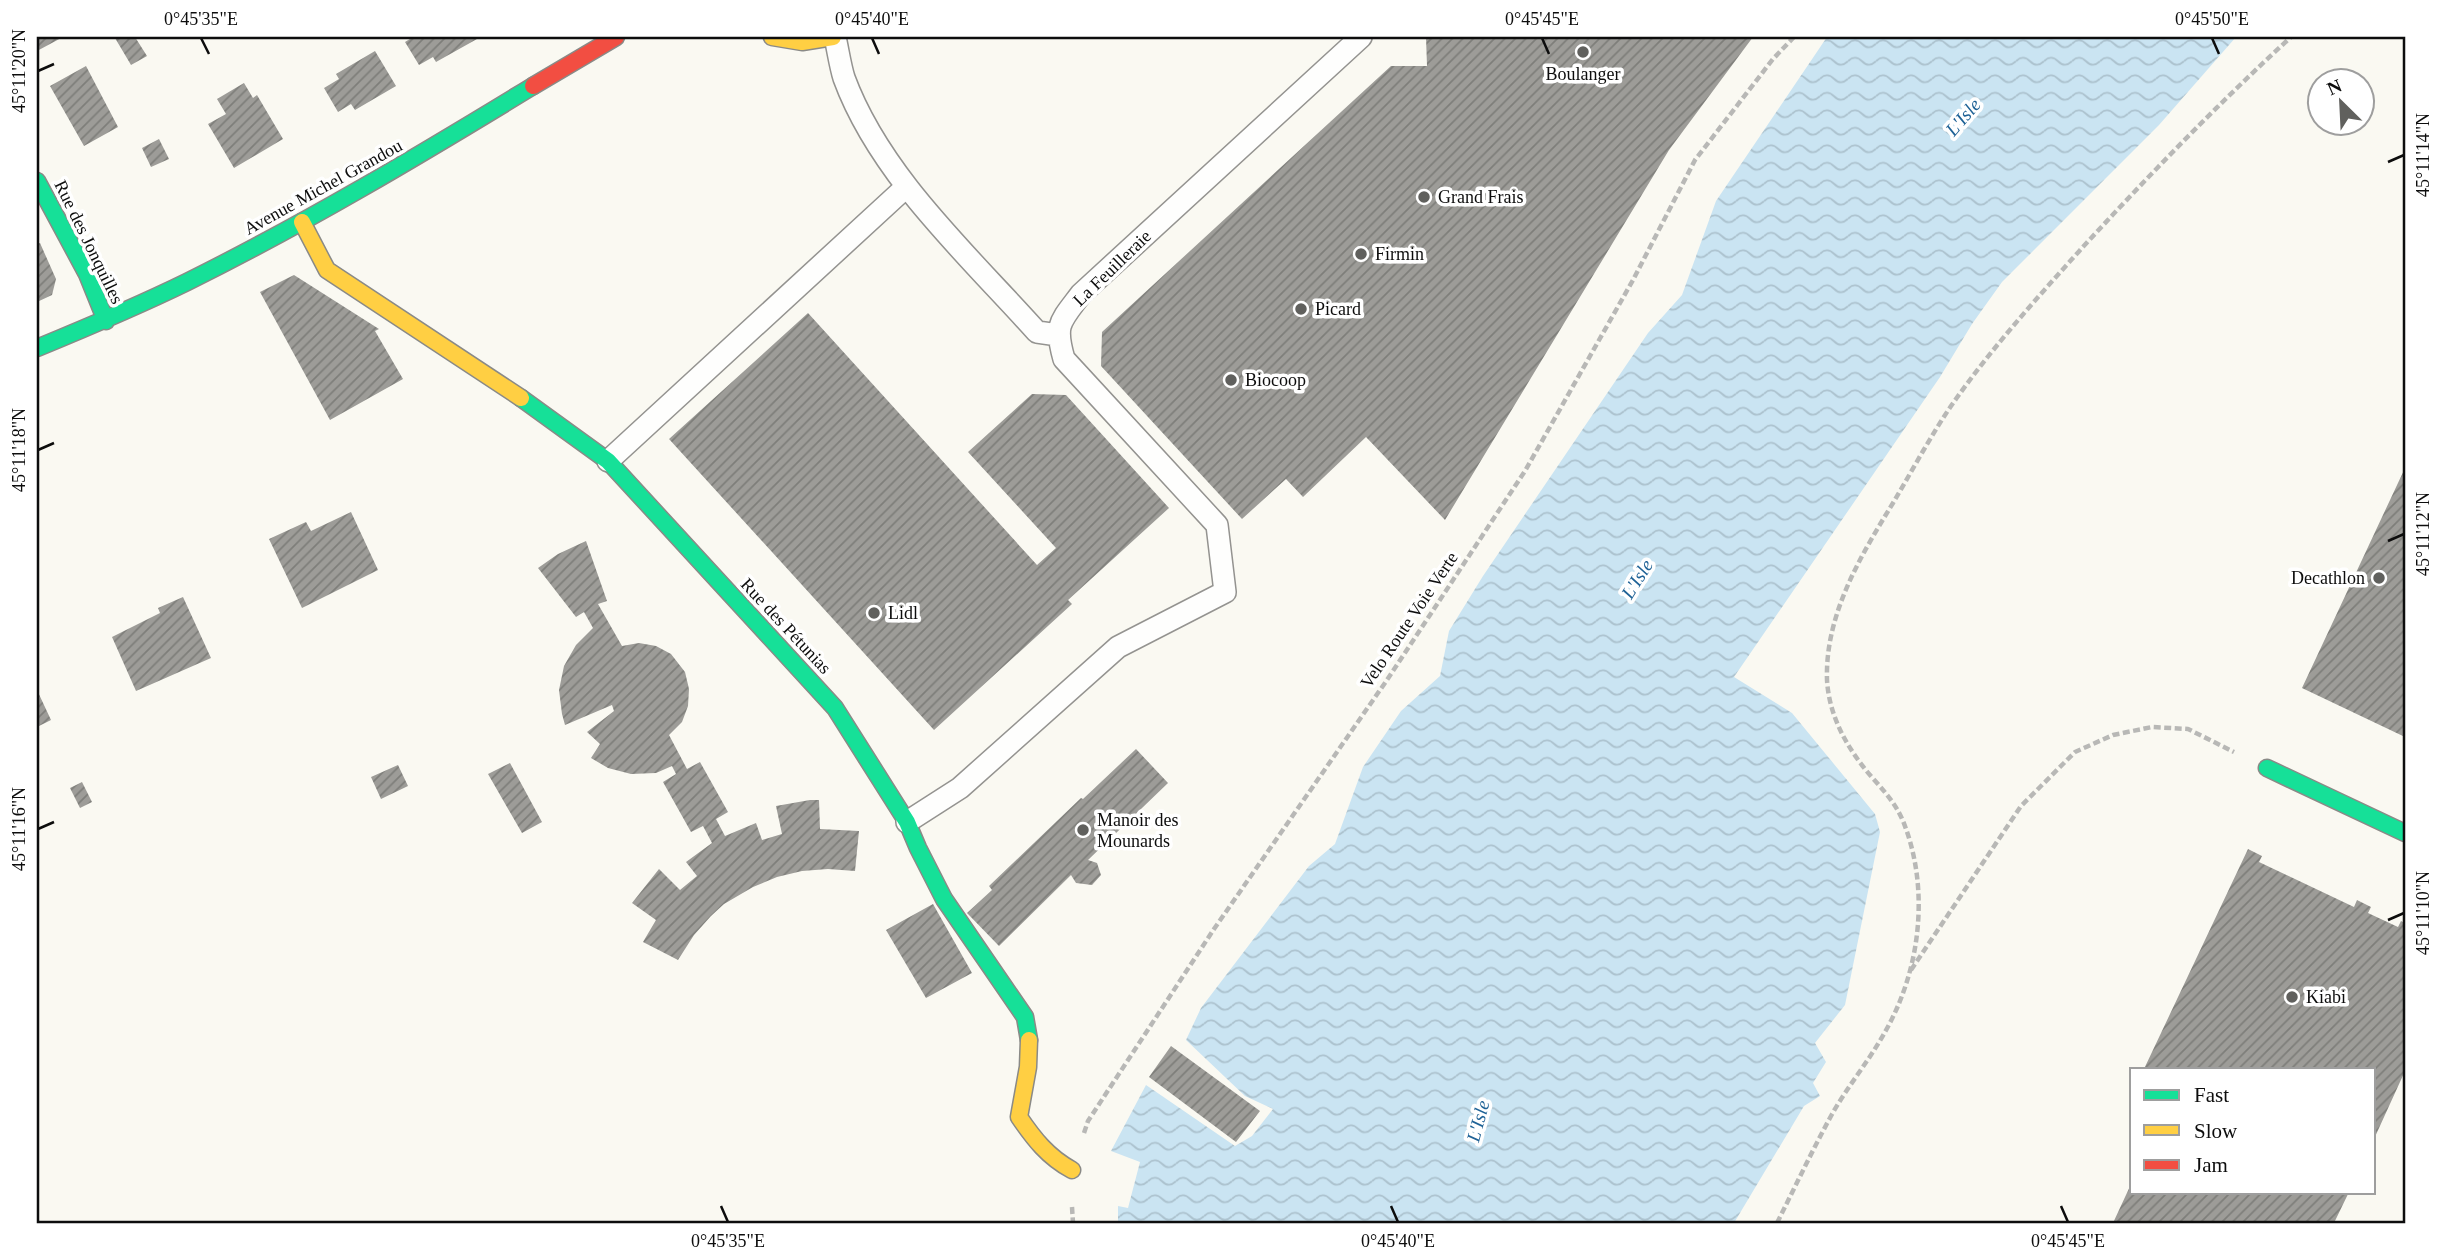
<svg xmlns="http://www.w3.org/2000/svg" width="2442" height="1260" font-family="Georgia,serif">
  <style>
    .water { fill: url(#water-waves) }
    .building { fill: url(#building-hatch) }
    .lines { fill: none; stroke-linecap: round; stroke-linejoin: round }
    .lane-casing { stroke: #949390; stroke-width: 24 }
    .fast-casing { stroke: #8a8a87; stroke-width: 19 }
    .slow-casing { stroke: #8a8a87; stroke-width: 19 }
    .jam-casing { stroke: #8a8a87; stroke-width: 19 }
    .path { stroke: #b8b8b6; stroke-width: 4.5; stroke-dasharray: 7 3.5; stroke-linecap: butt }
    .lane { stroke: #fefefd; stroke-width: 21 }
    .fast { stroke: #16e098; stroke-width: 16 }
    .slow { stroke: #ffcf43; stroke-width: 16 }
    .jam { stroke: #f24e42; stroke-width: 16 }
    .ticks { fill: none; stroke: #0d0d0d; stroke-width: 2.5 }
    .poi-dot { fill: #60605d; stroke: #fff; stroke-width: 2.5 }
    .labels { text-anchor: middle; dominant-baseline: central; stroke-width: 7; stroke-linejoin: round; paint-order: stroke }
    .poi-label { font-size: 18px; fill: #0d0d0d; stroke: #fff; text-anchor: start }
    .street-label { font-size: 18px; fill: #0d0d0d; stroke: #fff }
    .water-label { font-size: 19px; font-style: italic; fill: #1f6296; stroke: #fff }
    .neatline { fill: none; stroke: #0d0d0d; stroke-width: 2.5 }
    .ticks-label { font-size: 18px; text-anchor: middle; fill: #0d0d0d }
  </style>
  <defs>
    <pattern id="water-waves" width="16" height="10" patternUnits="userSpaceOnUse" patternTransform="scale(1.75)"><rect width="16" height="10" fill="#cae4f2"/><path d="M0 5q4-4 8 0t8 0" fill="none" stroke="#acc2ce"/></pattern>
    <pattern id="building-hatch" width="6" height="6" patternUnits="userSpaceOnUse" patternTransform="scale(1.75)"><rect width="6" height="6" fill="#9d9c98"/><path d="M-1 1l2-2M0 6l6-6M5 7l2-2" fill="none" stroke="#7e7e7a"/></pattern>
  </defs>
  <rect width="100%" height="100%" fill="#faf9f2"/>
  <path class="water" d="M1827,37H2236L2159,125L2002,282L1972,324L1940,377L1734,677L1792,713L1875,814L1880,832L1845,1005L1815,1043L1826,1062L1813,1083L1820,1096L1804,1106L1734,1223H1118V1206L1128,1208L1140,1162L1111,1151L1146,1085L1235,1146L1252,1136L1273,1109L1245,1096L1186,1040L1201,1008L1309,866L1335,844L1363,767L1401,711L1440,676L1449,631L1483,576L1648,333L1682,295L1716,201Z"/>
  <path class="building" d="M37,37H63L37,51Z
    M135,37L147,56L131,65L115,38Z
    M413,37H475L477,39L436,62L433,57L419,65L405,42Z
    M1426,37H1753L1669,150L1445,520L1366,437L1303,497L1286,479L1242,519L1101,366L1102,332L1391,66H1427Z
    M375,51L396,86L355,110L351,104L338,112L324,88L339,79L336,74Z
    M86,66L118,127L84,146L50,86Z
    M244,83L253,98L257,95L283,139L234,168L208,124L226,114L217,99Z
    M159,139L169,159L151,167L142,148Z
    M40,243L56,279L52,295L37,302V244Z
    M294,275L379,329L375,331L403,379L330,420L260,292Z
    M808,313L1037,565L1056,548L968,452L1032,394L1066,395L1169,508L1068,600L1072,604L934,730L669,439Z
    M2405,468V737L2302,688Z
    M351,512L378,570L302,608L269,539L306,522L311,531Z
    M586,541L607,601L598,604L622,646L639,643L656,646L671,654L685,672L689,689L688,706L682,722L669,735L687,769L700,762L728,812L716,819L725,836L756,823L762,840L782,834L776,806L810,800H819L820,829L859,831L855,871L828,869L802,871L777,877L753,887L724,904L711,916L694,935L678,960L643,942L656,920L632,903L659,869L680,890L697,876L686,862L712,843L703,826L691,832L663,782L676,774L672,766L656,773L631,774L608,768L591,758L600,744L587,732L614,711L612,705L565,725L562,714L559,690L564,666L576,645L593,628L584,612L576,617L538,568L558,554Z
    M183,597L211,658L136,691L112,637L160,613L158,608Z
    M37,690L51,720L37,727Z
    M1136,749L1168,783L1088,860L1097,863L1101,875L1092,885L1076,883L1071,875L999,946L967,913L992,890L989,886L1081,798L1083,799Z
    M510,763L542,822L522,833L488,774Z
    M398,765L408,786L381,799L371,777Z
    M82,782L92,802L80,808L70,788Z
    M2248,849L2262,856L2259,862L2354,907L2357,900L2371,907L2368,913L2398,927L2401,921L2405,923V1071L2374,1139V1069H2144Z
    M933,904L972,973L926,998L886,930Z
    M1171,1046L1260,1111L1236,1142L1149,1077Z
    M2132,1182V1192H2349L2334,1223H2113Z"/>
  <g class="lines">
    <defs>
      <path id="lane" d="M835,37C838,50 840,65 844,78C880,176 969,256 1037,332L1058,335
        M608,461L906,187
        M907,822L960,788L1118,647L1225,592L1217,525L1064,359C1054,324 1060,322 1081,294L1361,37"/>
      <path id="fast" d="M37,181L87,274L106,321
        M37,348C88,327 138,306 187,282C306,223 420,155 533,86
        M521,398L608,461L835,708L907,822L918,848L944,899L1025,1017L1029,1040
        M2267,768L2405,833"/>
      <path id="slow" d="M772,37L802,42L833,37
        M302,222L327,270L521,398
        M1029,1040L1028,1067L1019,1117C1034,1139 1048,1157 1072,1170"/>
      <path id="jam" d="M533,86L616,37"/>
    </defs>
    <use href="#lane" class="lane-casing"/>
    <use href="#fast" class="fast-casing"/>
    <use href="#slow" class="slow-casing"/>
    <use href="#jam" class="jam-casing"/>
    <path class="path" d="M1911,970L2021,806L2075,752L2113,735L2152,727L2188,729L2234,752
      M1084,1133L1088,1121L1214,929L1387,680L1525,471L1633,280L1695,160L1773,59L1794,37
      M1072,1207L1073,1223
      M1777,1223C1795,1187 1812,1151 1831,1116C1847,1087 1869,1061 1885,1032C1921,969 1930,888 1903,821C1895,802 1883,790 1870,775C1847,748 1829,716 1827,680C1825,615 1860,557 1893,503C1912,471 1930,437 1951,406C1990,350 2036,299 2082,248C2149,175 2218,104 2291,37"/>
    <use href="#lane" class="lane"/>
    <use href="#fast" class="fast"/>
    <use href="#slow" class="slow"/>
    <use href="#jam" class="jam"/>
  </g>
  <path class="ticks" d="M201,38L209,54M872,38L879,54M1542,38L1549,54M2212,38L2219,54M38,71L54,64M2388,162L2404,155M38,450L54,443M2388,541L2404,534M38,829L54,822M2388,920L2404,913M721,1206L728,1222M1391,1206L1398,1222M2061,1206L2068,1222"/>
  <g class="poi-dot">
    <circle cx="1583" cy="52" r="7"/>
    <circle cx="1424" cy="197" r="7"/>
    <circle cx="1361" cy="254" r="7"/>
    <circle cx="1301" cy="309" r="7"/>
    <circle cx="1231" cy="380" r="7"/>
    <circle cx="2379" cy="578" r="7"/>
    <circle cx="874" cy="613" r="7"/>
    <circle cx="1083" cy="830" r="7"/>
    <circle cx="2292" cy="997" r="7"/>
  </g>
  <g class="labels">
    <g class="poi-label">
      <text x="1583" y="74" text-anchor="middle">Boulanger</text>
      <text x="1438" y="197">Grand Frais</text>
      <text x="1375" y="254">Firmin</text>
      <text x="1315" y="309">Picard</text>
      <text x="1245" y="380">Biocoop</text>
      <text x="2365" y="578" text-anchor="end">Decathlon</text>
      <text x="888" y="613">Lidl</text>
      <text x="1097" y="820">Manoir des<tspan x="1097" dy="21">Mounards</tspan></text>
      <text x="2306" y="997">Kiabi</text>
    </g>
    <g class="street-label">
      <text transform="translate(323 187) rotate(-29)">Avenue Michel Grandou</text>
      <text transform="translate(89 242) rotate(64)">Rue des Jonquilles</text>
      <text transform="translate(1112 268) rotate(-44)">La Feuilleraie</text>
      <text transform="translate(1409 620) rotate(-56)">Velo Route Voie Verte</text>
      <text transform="translate(786 626) rotate(47)">Rue des Pétunias</text>
    </g>
    <g class="water-label">
      <text transform="translate(1963 117) rotate(-49)">L'Isle</text>
      <text transform="translate(1637 579) rotate(-58)">L'Isle</text>
      <text transform="translate(1478 1121) rotate(-75)">L'Isle</text>
    </g>
  </g>
  <rect width="2442" height="1260" fill="none" stroke="#ffffff" stroke-width="77"/>
  <rect x="2130" y="1068" width="245" height="126" fill="#ffffff" stroke="#9e9e9e" stroke-width="2"/>
  <rect x="2144" y="1090" width="35" height="10" fill="#16e098" stroke="#9e9e9e" stroke-width="2"/>
  <text x="2194" y="1102" font-size="21" fill="#0d0d0d">Fast</text>
  <rect x="2144" y="1125" width="35" height="10" fill="#ffcf43" stroke="#9e9e9e" stroke-width="2"/>
  <text x="2194" y="1138" font-size="21" fill="#0d0d0d">Slow</text>
  <rect x="2144" y="1160" width="35" height="10" fill="#f24e42" stroke="#9e9e9e" stroke-width="2"/>
  <text x="2194" y="1172" font-size="21" fill="#0d0d0d">Jam</text>
  <g transform="translate(2341 102) rotate(336)"><circle r="33" fill="#ffffff" stroke="#9e9e9e" stroke-width="2"/>
  <path d="M0-5L12 26L0 18L-12 26Z" fill="#60605d"/>
  <text y="-10" font-size="19" font-weight="bold" text-anchor="middle" fill="#0d0d0d">N</text>
  </g>
  <rect x="38" y="38" width="2366" height="1184" class="neatline"/>
  <g class="ticks-label">
    <text x="201" y="25">0°45'35"E</text>
    <text x="872" y="25">0°45'40"E</text>
    <text x="1542" y="25">0°45'45"E</text>
    <text x="2212" y="25">0°45'50"E</text>
    <text transform="translate(19 71) rotate(-90)" y="6">45°11'20"N</text>
    <text transform="translate(2423 155) rotate(-90)" y="6">45°11'14"N</text>
    <text transform="translate(19 450) rotate(-90)" y="6">45°11'18"N</text>
    <text transform="translate(2423 534) rotate(-90)" y="6">45°11'12"N</text>
    <text transform="translate(19 829) rotate(-90)" y="6">45°11'16"N</text>
    <text transform="translate(2423 913) rotate(-90)" y="6">45°11'10"N</text>
    <text x="728" y="1247">0°45'35"E</text>
    <text x="1398" y="1247">0°45'40"E</text>
    <text x="2068" y="1247">0°45'45"E</text>
  </g>
</svg>
